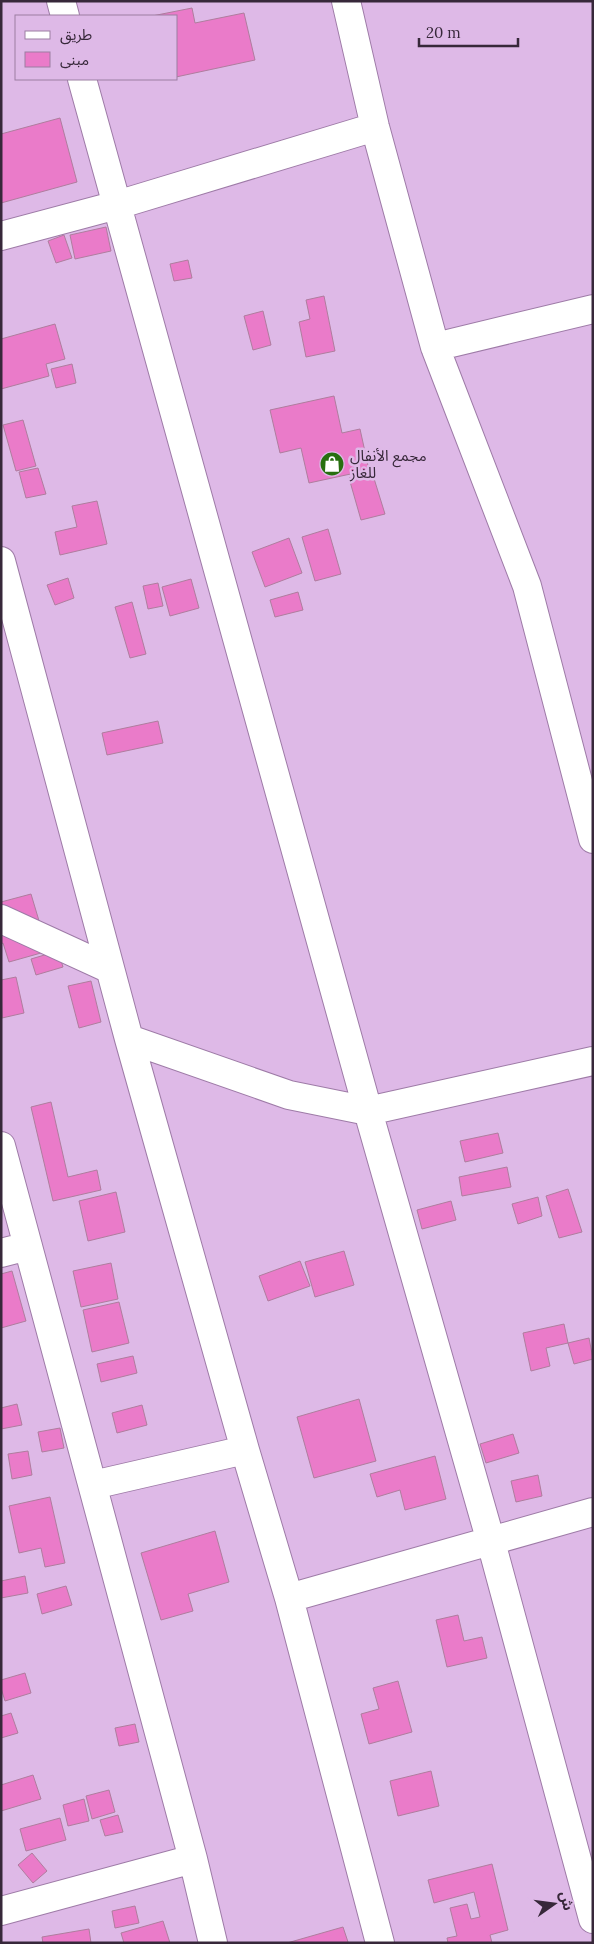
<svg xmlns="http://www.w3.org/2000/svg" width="594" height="1944" font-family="Lora,'Noto Sans Arabic',serif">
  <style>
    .building { fill: #ea7bc9; stroke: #af7d9e }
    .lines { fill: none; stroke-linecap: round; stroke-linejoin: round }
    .street-casing { stroke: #9e7ba7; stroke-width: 30 }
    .street { stroke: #fff; stroke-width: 28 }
    .labels { text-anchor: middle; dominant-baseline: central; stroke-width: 5; stroke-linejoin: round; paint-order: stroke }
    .poi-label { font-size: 15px; fill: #37283a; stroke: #deb9e7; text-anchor: start }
  </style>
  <rect width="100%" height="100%" fill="#deb9e7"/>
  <path class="building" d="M192,8L195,23L244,13L255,60L176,77V16H152Z
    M60,118L77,182L1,203V134Z
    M106,227L111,251L75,259L70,235Z
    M64,235L72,258L56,263L48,241Z
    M188,260L192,278L174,281L170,264Z
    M324,296L335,351L306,357L299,322L310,319L306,300Z
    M263,311L271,345L253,350L244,316Z
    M55,324L65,359L46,364L49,376L1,389V339Z
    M72,364L76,383L56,388L51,369Z
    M334,396L342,433L360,429L369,470L309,483L301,448L280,453L270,410Z
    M23,420L36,466L16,471L3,425Z
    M38,468L46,494L26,498L19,472Z
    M372,472L385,514L361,520L349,478Z
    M97,501L107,544L60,555L55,532L77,527L72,506Z
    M328,529L341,574L315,581L302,537Z
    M289,538L302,573L265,587L252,552Z
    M68,578L74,598L55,605L47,585Z
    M191,579L199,608L170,616L162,587Z
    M158,583L163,606L148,609L143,586Z
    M298,592L303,610L275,617L270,600Z
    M132,602L146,654L130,658L115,607Z
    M158,721L163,743L107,755L102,733Z
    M31,894L48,951L9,962L3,943L1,944V902Z
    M58,951L63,967L36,975L31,959Z
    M16,977L24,1013L2,1018L1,980Z
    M91,981L101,1022L79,1028L68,986Z
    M51,1102L68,1177L97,1170L101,1190L53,1201L31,1107Z
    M498,1133L503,1153L465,1162L460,1141Z
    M507,1167L511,1187L462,1196L459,1177Z
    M568,1189L582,1232L559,1238L546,1196Z
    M116,1192L125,1232L88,1241L79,1201Z
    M538,1197L542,1216L518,1224L512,1204Z
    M451,1201L456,1220L422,1229L417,1210Z
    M344,1251L354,1285L315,1297L305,1262Z
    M300,1261L310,1286L268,1301L259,1276Z
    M111,1263L118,1299L81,1307L73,1271Z
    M12,1271L26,1321L1,1328V1274Z
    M119,1302L129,1343L92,1352L83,1310Z
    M564,1324L568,1343L546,1348L550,1366L531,1371L523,1333Z
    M589,1338L593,1359L574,1364L568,1343Z
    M133,1356L137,1373L101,1382L97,1364Z
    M359,1399L376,1461L314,1478L297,1417Z
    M17,1404L22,1425L1,1429V1408Z
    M142,1405L147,1425L117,1433L112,1413Z
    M60,1428L64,1448L42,1452L38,1432Z
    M513,1434L519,1453L486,1463L480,1444Z
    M28,1451L32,1475L12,1479L8,1454Z
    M435,1456L446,1499L405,1510L400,1490L377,1497L370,1474Z
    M538,1475L542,1496L516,1502L511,1481Z
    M50,1497L65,1563L45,1567L41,1548L19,1553L9,1506Z
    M215,1531L229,1582L188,1594L193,1611L161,1620L141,1553Z
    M25,1576L28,1593L1,1598V1581Z
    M66,1586L72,1605L42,1614L37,1594Z
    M458,1615L464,1641L482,1637L487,1658L447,1667L436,1620Z
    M25,1673L31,1693L5,1701L1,1688V1680Z
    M398,1681L412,1732L369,1744L361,1714L379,1709L373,1688Z
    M11,1713L18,1733L1,1738V1716Z
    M135,1724L139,1742L119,1746L115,1728Z
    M431,1771L439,1806L398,1816L390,1781Z
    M33,1775L41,1799L1,1811V1785Z
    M109,1790L115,1812L92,1819L86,1796Z
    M84,1799L89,1821L68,1826L63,1805Z
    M118,1815L123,1832L105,1836L100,1820Z
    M60,1818L66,1840L26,1851L20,1829Z
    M32,1853L47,1871L33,1883L18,1865Z
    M492,1864L508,1930L490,1935L492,1943H448L447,1938L457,1936L450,1908L467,1904L471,1919L480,1917L474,1892L434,1903L428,1880Z
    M135,1906L139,1923L115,1928L112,1911Z
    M163,1921L170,1943H124L121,1933Z
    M343,1927L348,1942L345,1943H287Z
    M89,1929L91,1943H43L42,1937Z"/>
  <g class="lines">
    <defs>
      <path id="street" d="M61,1L65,16
        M346,1L375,127L435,347L527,586L593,839
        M82,79L368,1111L491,1542L593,1919
        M1,236L117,205L375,127
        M435,347L593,309
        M1,561L129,1039L245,1450L289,1598L380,1943
        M1,919L110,969
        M129,1039L289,1095L368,1111L593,1061
        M1,1146L193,1859L213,1943
        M1,1253L28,1246
        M93,1485L245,1450
        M289,1598L593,1512
        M1,1911L193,1859"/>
    </defs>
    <use href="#street" class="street-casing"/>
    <use href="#street" class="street"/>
  </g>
  <defs>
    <symbol id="shop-disc" viewBox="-11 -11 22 22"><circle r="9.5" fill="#276f0f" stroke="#deb9e7"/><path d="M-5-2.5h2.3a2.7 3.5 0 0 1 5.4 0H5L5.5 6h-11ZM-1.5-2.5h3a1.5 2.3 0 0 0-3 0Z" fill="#fff"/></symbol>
  </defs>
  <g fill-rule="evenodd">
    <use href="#shop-disc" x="318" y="450" width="28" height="28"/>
  </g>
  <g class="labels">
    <g class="poi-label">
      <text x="350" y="455">مجمع الأنفال<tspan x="350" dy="17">للغاز</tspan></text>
    </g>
  </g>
  <rect width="594" height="1944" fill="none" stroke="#37283a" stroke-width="5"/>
  <rect x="15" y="15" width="162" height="65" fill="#deb9e7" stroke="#9b7fa2"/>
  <rect x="25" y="31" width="25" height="8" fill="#ffffff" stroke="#9b7fa2"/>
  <text x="60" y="40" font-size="15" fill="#37283a">طريق</text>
  <rect x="25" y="52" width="25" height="15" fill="#ea7bc9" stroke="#9b7fa2"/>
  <text x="60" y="65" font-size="15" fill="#37283a">مبنى</text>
  <g transform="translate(554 1904) rotate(76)" stroke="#deb9e7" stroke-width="4" paint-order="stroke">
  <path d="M0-4L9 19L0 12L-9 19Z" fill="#37283a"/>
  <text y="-8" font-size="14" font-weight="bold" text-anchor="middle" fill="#37283a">ش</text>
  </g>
  <path d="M419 38v8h99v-8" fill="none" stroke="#37283a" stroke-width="2.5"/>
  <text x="426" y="38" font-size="15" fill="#37283a" stroke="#deb9e7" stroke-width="4" paint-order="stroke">20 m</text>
</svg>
